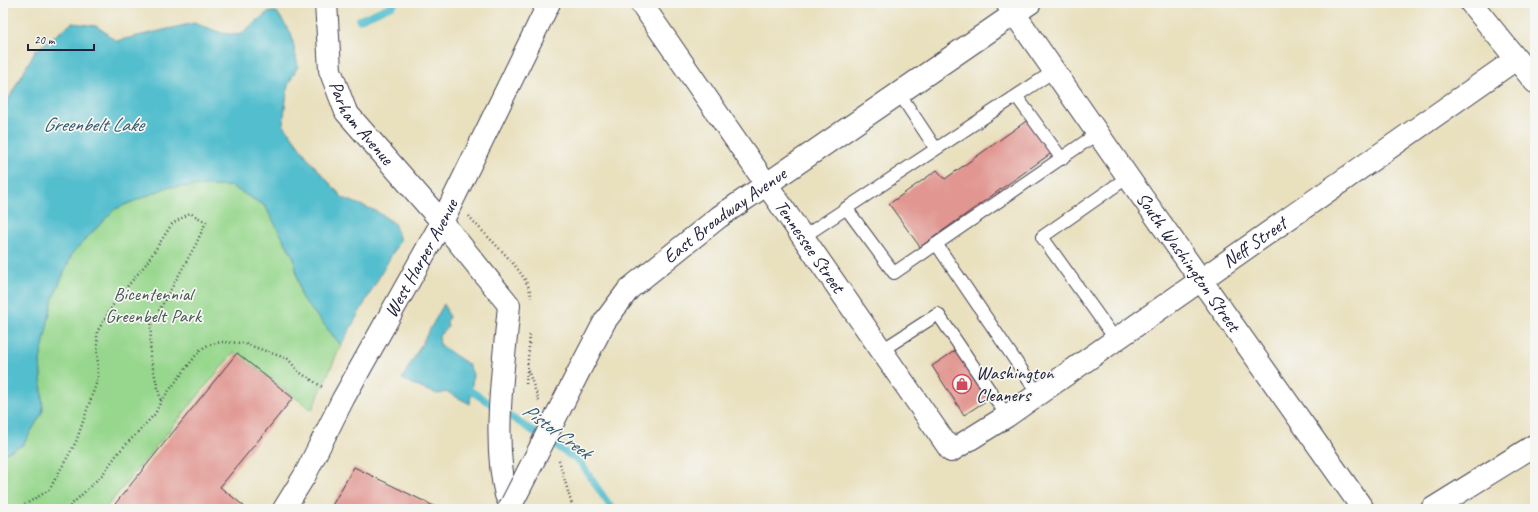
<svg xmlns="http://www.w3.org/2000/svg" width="1538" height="512" font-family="Caveat,sans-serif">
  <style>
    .green { fill: #97d78d; stroke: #5c7c64 }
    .water { fill: #53bece; stroke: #3a7084 }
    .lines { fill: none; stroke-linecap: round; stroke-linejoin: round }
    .stream { stroke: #53bece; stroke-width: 7 }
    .building { fill: #e19691 }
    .lane-casing { stroke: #403e4f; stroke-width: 14 }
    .street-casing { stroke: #403e4f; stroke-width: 24 }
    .secondary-casing { stroke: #403e4f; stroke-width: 24 }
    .primary-casing { stroke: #403e4f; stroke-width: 24 }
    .path { stroke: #403e4f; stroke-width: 2.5; stroke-dasharray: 1 3; stroke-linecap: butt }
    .lane { stroke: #fff; stroke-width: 12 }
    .street { stroke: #fff; stroke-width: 22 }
    .secondary { stroke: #fff; stroke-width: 22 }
    .primary { stroke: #fff; stroke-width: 22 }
    .primary-bridge-casing { stroke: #403e4f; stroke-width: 24; stroke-linecap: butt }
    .primary-bridge { stroke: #fff; stroke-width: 22 }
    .labels { text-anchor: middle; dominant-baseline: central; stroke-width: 3.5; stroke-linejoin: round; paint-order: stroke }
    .street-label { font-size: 19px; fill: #22223b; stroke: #f6f6f2 }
    .park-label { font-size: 19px; fill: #455854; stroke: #f6f6f2 }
    .poi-label { font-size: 19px; fill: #22223b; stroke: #f6f6f2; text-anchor: start }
    .water-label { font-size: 20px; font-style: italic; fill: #33596e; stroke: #f6f6f2 }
  </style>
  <rect width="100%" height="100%" fill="#f6f6f2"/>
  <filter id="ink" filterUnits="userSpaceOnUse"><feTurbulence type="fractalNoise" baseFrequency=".025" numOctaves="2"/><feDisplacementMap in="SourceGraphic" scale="8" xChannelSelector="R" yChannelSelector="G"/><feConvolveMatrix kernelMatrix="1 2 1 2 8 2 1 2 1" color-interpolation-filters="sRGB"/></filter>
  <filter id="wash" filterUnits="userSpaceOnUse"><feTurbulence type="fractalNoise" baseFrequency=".012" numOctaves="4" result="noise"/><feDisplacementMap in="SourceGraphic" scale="16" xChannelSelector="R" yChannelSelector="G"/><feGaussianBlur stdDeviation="0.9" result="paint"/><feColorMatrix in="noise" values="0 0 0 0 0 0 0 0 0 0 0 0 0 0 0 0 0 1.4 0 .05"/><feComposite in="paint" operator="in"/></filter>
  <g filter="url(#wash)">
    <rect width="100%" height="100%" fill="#e9e0be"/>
    <path class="green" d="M231,186L265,206L294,258L301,297L341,345L312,410L234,352L105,509H3V454L23,445L43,411L40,360L53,298L73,252L115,209L168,187Z"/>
    <path class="water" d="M268,12H277L291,33L298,66L288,85L283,124L310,161L343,198L376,211L394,223L400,240L341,345L301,297L294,258L265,206L231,186L168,187L115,209L73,252L53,298L40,360L43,411L23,445L3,454V109L35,51L72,23L97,26L116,41L194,23L222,33L239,35Z
      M444,304L449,317L447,321L448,326L439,336L440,345L468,364L473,374L470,404L447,392L438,394L423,389L402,379Z"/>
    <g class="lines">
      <path class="stream" d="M359,20L393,5L395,3
        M471,391L580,462L612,509"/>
    </g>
    <g id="blocks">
      <path class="building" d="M1029,119L1053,152L920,247L889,204L937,170L945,179Z
        M959,348L992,397L964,415L932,366Z
        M237,353L293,398L220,487L244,506L242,509H111Z
        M354,467L440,509H330Z"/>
    </g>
  </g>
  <g filter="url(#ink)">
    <use href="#blocks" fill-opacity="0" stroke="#403e4f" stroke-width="1"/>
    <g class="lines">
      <defs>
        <path id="lane" d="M899,93L936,149
          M1017,97L1062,159
          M846,208L894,273L1098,133
          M803,237L1054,71
          M937,245L1038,394
          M1116,340L1042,237L1128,177
          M882,350L938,314L1007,416"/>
        <g id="street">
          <path id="s1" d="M326,3L330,70L346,112L442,222L509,305C504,364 492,438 506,495C508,500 511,505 514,509"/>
          <path id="s2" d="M641,3L951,451L1007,416L1516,59"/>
          <path d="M1471,3L1535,82"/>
          <path id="s3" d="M284,509L305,475L343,399L442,222L549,3"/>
        </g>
        <path id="secondary" d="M1014,14L1030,3
          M1432,509L1535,445"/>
        <g id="primary">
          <path id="s4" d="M1007,3L1128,177L1363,509"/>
          <path id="s5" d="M579,371L605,321L629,289L719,217L1014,14"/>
        </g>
      </defs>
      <use href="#lane" class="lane-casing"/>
      <use href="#street" class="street-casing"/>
      <use href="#secondary" class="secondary-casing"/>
      <use href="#primary" class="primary-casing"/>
      <path class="path" d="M469,216C485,237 531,273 531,298
        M528,370L539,401
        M526,384L530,333
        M559,460L573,509
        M18,509L49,490L76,442L98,378L97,332L116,300L146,264L172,224L190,213L206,222L196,244L151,325L150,356L161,401
        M67,509L103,474L118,453L155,414L161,401L200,350L208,345L221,342L243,343L288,359L299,372L324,388"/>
      <use href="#lane" class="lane"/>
      <use href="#street" class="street"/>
      <use href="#secondary" class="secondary"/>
      <use href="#primary" class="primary"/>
      <defs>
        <path id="primary-bridge" d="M509,509L579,371"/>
      </defs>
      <use href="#primary-bridge" class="primary-bridge-casing"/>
      <use href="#primary-bridge" class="primary-bridge"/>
    </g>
  </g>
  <defs>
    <symbol id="shop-ring" viewBox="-11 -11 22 22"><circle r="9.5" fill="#f6f6f2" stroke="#d1495b" stroke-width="1.5"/><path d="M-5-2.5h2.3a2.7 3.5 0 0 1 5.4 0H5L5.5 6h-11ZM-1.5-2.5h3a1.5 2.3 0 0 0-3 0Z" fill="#d1495b"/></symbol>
  </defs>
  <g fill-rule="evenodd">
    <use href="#shop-ring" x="951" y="373" width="22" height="22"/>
  </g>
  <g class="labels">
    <g class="street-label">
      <text stroke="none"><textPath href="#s1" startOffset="129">Parham Avenue</textPath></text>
      <text stroke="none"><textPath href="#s5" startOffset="217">East Broadway Avenue</textPath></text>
      <text stroke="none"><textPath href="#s2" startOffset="913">Neff Street</textPath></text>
      <text stroke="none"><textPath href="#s2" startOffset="296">Tennessee Street</textPath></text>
      <text stroke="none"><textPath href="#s3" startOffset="286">West Harper Avenue</textPath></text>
      <text stroke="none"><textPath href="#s4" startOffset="316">South Washington Street</textPath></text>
    </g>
    <g class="park-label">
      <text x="153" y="294">Bicentennial<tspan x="153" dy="22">Greenbelt Park</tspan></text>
    </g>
    <g class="poi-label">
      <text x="976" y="373">Washington<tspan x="976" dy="22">Cleaners</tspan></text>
    </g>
    <g class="water-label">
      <text x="93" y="124">Greenbelt Lake</text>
      <text transform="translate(557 431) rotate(36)">Pistol Creek</text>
    </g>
  </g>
  <rect width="1538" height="512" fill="none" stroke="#f6f6f2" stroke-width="16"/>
  <path d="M28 44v6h66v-6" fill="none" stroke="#22223b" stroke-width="2"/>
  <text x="34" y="44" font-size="12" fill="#22223b" stroke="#f6f6f2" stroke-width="3" paint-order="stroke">20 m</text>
</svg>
